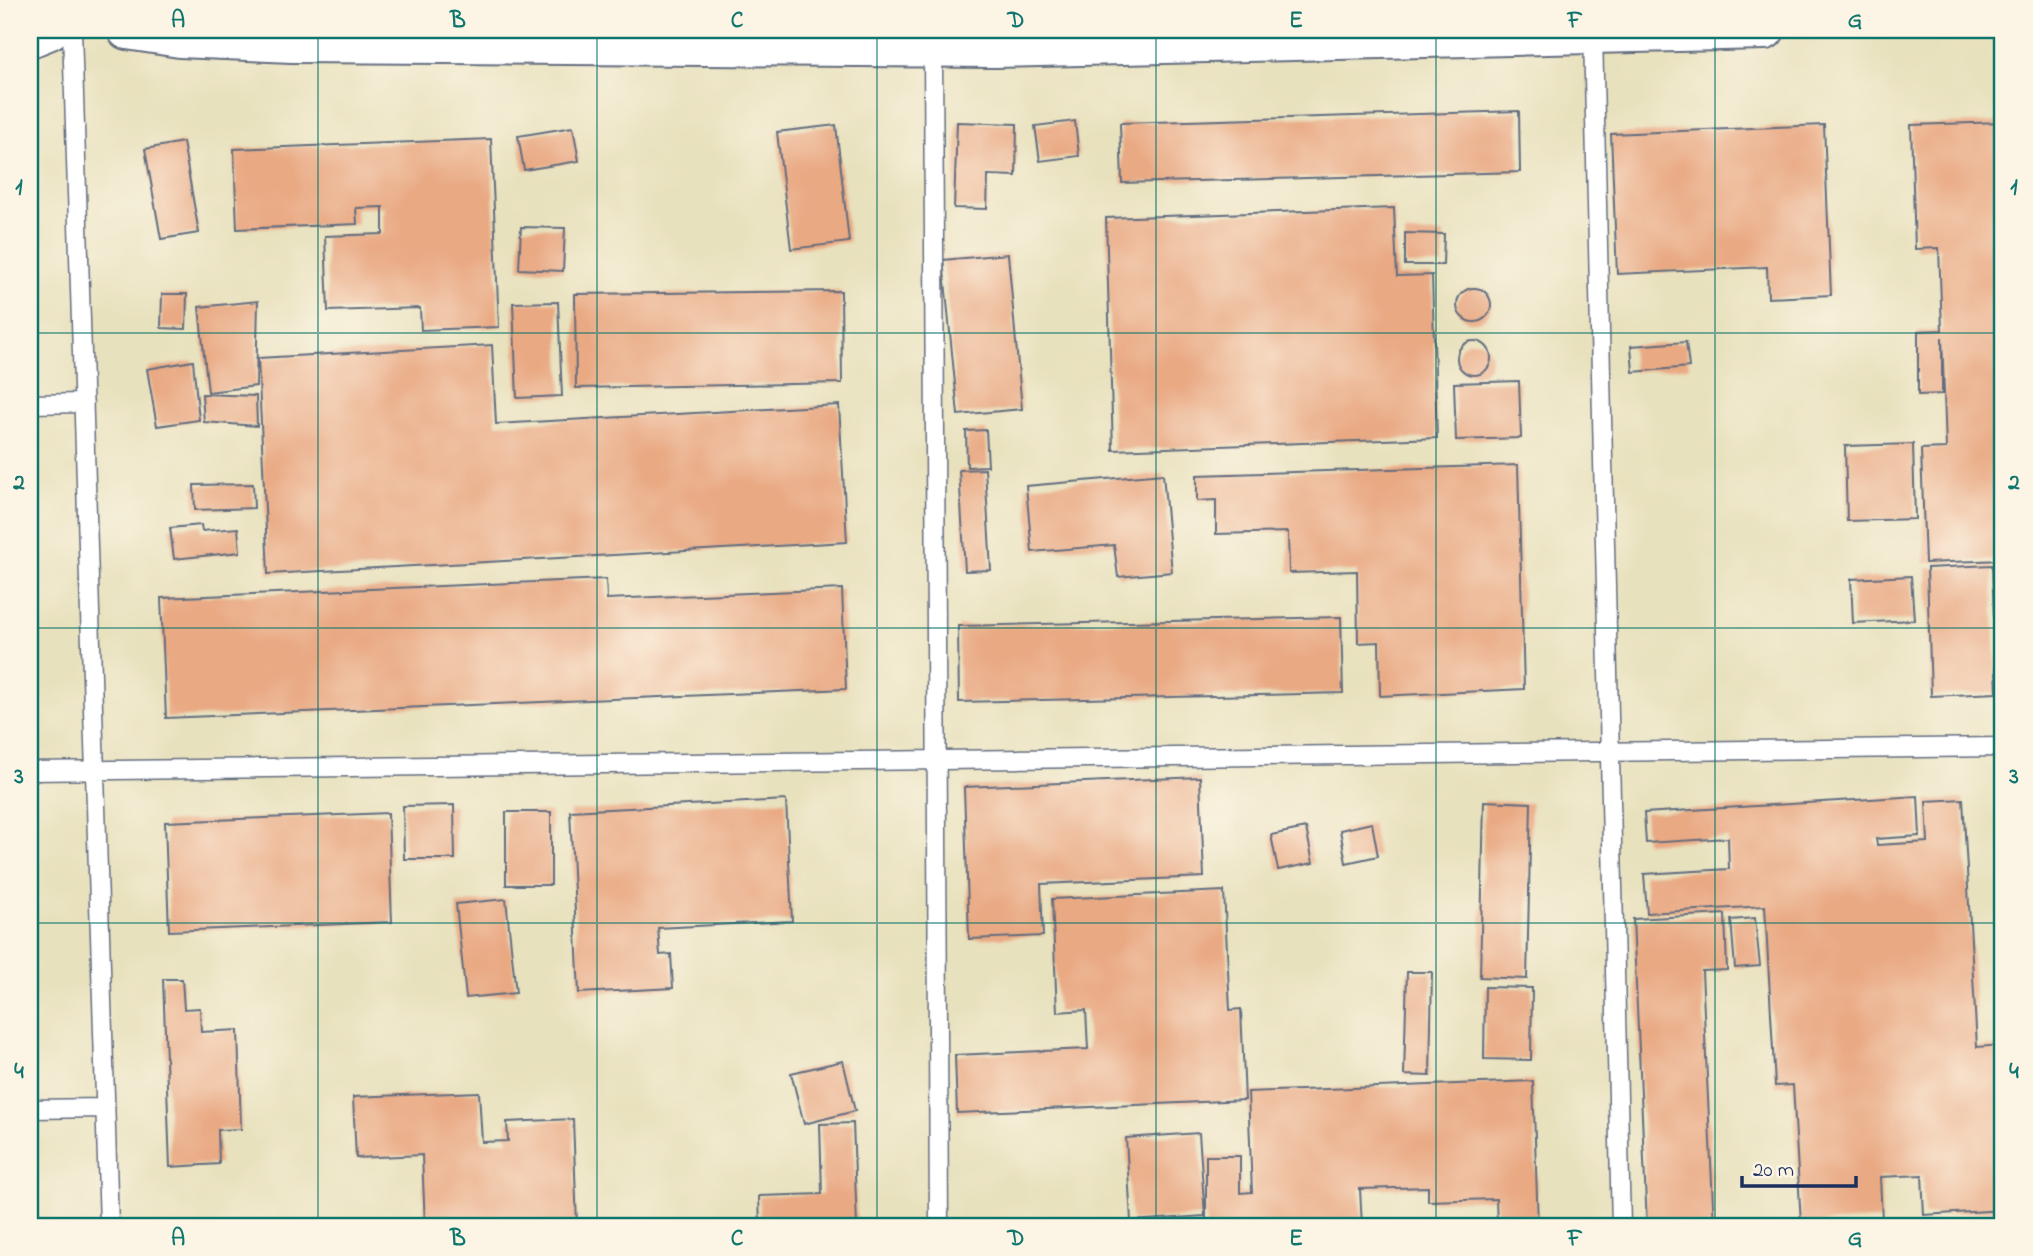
<svg xmlns="http://www.w3.org/2000/svg" width="2033" height="1256" font-family="'Indie Flower',sans-serif">
  <style>
    .building { fill: #e9a983 }
    .lines { fill: none; stroke-linecap: round; stroke-linejoin: round }
    .lane-casing { stroke: #636d7f; stroke-width: 21 }
    .secondary-casing { stroke: #636d7f; stroke-width: 42 }
    .lane { stroke: #fff; stroke-width: 18 }
    .secondary { stroke: #fff; stroke-width: 38 }
    .grid { fill: none; stroke: #0f766e; stroke-width: 2; stroke-opacity: 0.55 }
    .neatline { fill: none; stroke: #0f766e; stroke-width: 2.5 }
    .grid-label { font-size: 23px; text-anchor: middle; font-weight: bold; fill: #0f766e }
  </style>
  <rect width="100%" height="100%" fill="#fcf5e5"/>
  <filter id="ink" filterUnits="userSpaceOnUse"><feTurbulence type="fractalNoise" baseFrequency=".0143" numOctaves="2"/><feDisplacementMap in="SourceGraphic" scale="14" xChannelSelector="R" yChannelSelector="G"/><feConvolveMatrix kernelMatrix="1 2 1 2 8 2 1 2 1" color-interpolation-filters="sRGB"/></filter>
  <filter id="wash" filterUnits="userSpaceOnUse"><feTurbulence type="fractalNoise" baseFrequency=".00686" numOctaves="4" result="noise"/><feDisplacementMap in="SourceGraphic" scale="28" xChannelSelector="R" yChannelSelector="G"/><feGaussianBlur stdDeviation="1.57" result="paint"/><feColorMatrix in="noise" values="0 0 0 0 0 0 0 0 0 0 0 0 0 0 0 0 0 1.4 0 .05"/><feComposite in="paint" operator="in"/></filter>
  <g filter="url(#wash)">
    <rect width="100%" height="100%" fill="#e8e1bd"/>
    <g id="blocks">
      <path class="building" d="M1519,111L1520,172L1122,183L1120,123Z
        M1075,121L1079,156L1040,161L1035,126Z
        M957,122L1017,124L1016,176L988,175L987,209L954,208Z
        M2003,122V560L1925,563L1921,449L1946,448L1942,337V394L1918,395V331L1942,330L1939,248L1915,249L1911,125Z
        M836,125L849,242L791,249L777,132Z
        M1824,125L1831,295L1768,298L1767,267L1617,274L1611,134Z
        M573,127L579,161L524,170L518,136Z
        M491,139L499,327L421,330L420,308L328,311L325,236L383,234V207L356,208L357,224L237,229L234,149Z
        M183,142L199,233L161,239L145,149Z
        M1394,208L1397,276L1432,275L1437,438L1113,450L1106,218Z
        M521,227L565,228L563,271L519,269Z
        M1405,233L1444,234L1443,265H1405Z
        M1008,254L1022,409L958,415L943,260Z
        M1457 305a17 17 0 1 1 34 0a17 17 0 1 1-34 0Z
        M841,291L842,383L576,388L575,294Z
        M162,294H187L186,329L161,328Z
        M258,301L256,386L208,392L199,307Z
        M558,302L562,396L517,398L513,303Z
        M1457 358a17 17 0 1 1 34 0a17 17 0 1 1-34 0Z
        M1686,342L1689,367L1633,372L1631,346Z
        M492,345L496,424L839,405L847,542L268,574L258,358Z
        M193,361L199,420L157,426L147,369Z
        M1519,381L1521,438L1456,440L1454,383Z
        M202,394L256,396L257,426L204,422Z
        M986,430L988,466L967,467L966,431Z
        M1913,444L1915,519L1847,521L1845,446Z
        M1518,465L1524,689L1380,696L1379,642L1358,643L1357,571L1289,573L1288,532L1216,534V500L1197,501V475Z
        M985,469L991,570L965,571L959,470Z
        M1163,474L1172,572L1118,577L1114,545L1032,552L1026,486Z
        M253,484L254,508L195,510L194,485Z
        M201,525L202,531L238,528L240,552L174,559L170,528Z
        M1992,565L1997,693L1931,696L1927,568Z
        M1911,576L1914,620L1853,623L1851,579Z
        M606,579L607,599L842,589L846,689L166,718L161,598Z
        M1341,617L1343,693L959,702L958,626Z
        M1200,777L1204,877L1041,884L1043,936L969,939L964,787Z
        M1918,796L1920,836L1876,839L1877,845L1928,842L1926,801L1963,799L1977,1047L2003,1045V1210L1924,1215L1922,1175L1880,1177L1882,1220L1801,1224L1793,1085L1775,1086L1765,906L1647,913L1644,874L1729,869L1728,838L1646,843L1644,813Z
        M786,800L792,921L658,928L660,955L671,954L673,988L579,993L570,811Z
        M1484,801L1531,803L1527,979L1480,977Z
        M2003,803V850H2001L1999,804Z
        M454,805L455,859H404L403,806Z
        M506,812H551V885H506Z
        M388,813L392,922L169,931L165,822Z
        M1372,823L1378,856L1346,863L1340,830Z
        M1306,828L1313,863L1278,870L1271,835Z
        M1224,891L1230,1010L1241,1009L1245,1100L957,1113L955,1055L1088,1049L1086,1010L1057,1012L1052,899Z
        M506,899L516,993L466,998L456,904Z
        M1725,914L1727,970L1702,971L1714,1226H1647L1633,919Z
        M1755,918L1760,966L1735,968L1731,920Z
        M1407,972H1432L1430,1076L1404,1075Z
        M163,979H182L184,1009L200,1008L201,1032L238,1030L241,1129L218,1130L219,1164L170,1167Z
        M1485,987L1532,988L1531,1060L1484,1059Z
        M843,1061L855,1111L804,1124L791,1073Z
        M1533,1081L1538,1226H1497L1496,1199L1428,1201V1187L1360,1189L1362,1226H1206V1156H1240V1193L1252,1192L1248,1092Z
        M479,1092L482,1142L508,1141L507,1122L573,1119L577,1226H425L422,1155L356,1158L353,1097Z
        M853,1123L857,1226H760L759,1196L822,1194L820,1124Z
        M1199,1133L1205,1216L1131,1221L1126,1138Z"/>
    </g>
  </g>
  <g filter="url(#ink)">
    <use href="#blocks" fill-opacity="0" stroke="#636d7f" stroke-width="2"/>
    <g class="lines">
      <defs>
        <path id="lane" d="M72,30L109,1226
          M1593,33L1621,1226
          M933,47L939,1226
          M30,404L84,403
          M30,771L2003,747
          M30,1109L105,1108"/>
        <path id="secondary" d="M127,30L180,38L292,43L995,48L1765,30
          M30,38L50,30"/>
      </defs>
      <use href="#lane" class="lane-casing"/>
      <use href="#secondary" class="secondary-casing"/>
      <use href="#lane" class="lane"/>
      <use href="#secondary" class="secondary"/>
    </g>
  </g>
  <path class="grid" d="M318,30V1226M597,30V1226M877,30V1226M1156,30V1226M1436,30V1226M1715,30V1226M30,333H2003M30,628H2003M30,923H2003"/>
  <rect width="2033" height="1256" fill="none" stroke="#fcf5e5" stroke-width="77"/>
  <path d="M1742 1176v10h114v-10" fill="none" stroke="#1b2f5e" stroke-width="3.5"/>
  <text x="1753" y="1176" font-size="21" fill="#1b2f5e" stroke="#fcf5e5" stroke-width="5" paint-order="stroke">20 m</text>
  <rect x="38" y="38" width="1956" height="1180" class="neatline"/>
  <g class="grid-label">
    <text x="178" y="27">A</text>
    <text x="458" y="27">B</text>
    <text x="737" y="27">C</text>
    <text x="1016" y="27">D</text>
    <text x="1296" y="27">E</text>
    <text x="1575" y="27">F</text>
    <text x="1855" y="27">G</text>
    <text x="19" y="194">1</text>
    <text x="2014" y="194">1</text>
    <text x="19" y="489">2</text>
    <text x="2014" y="489">2</text>
    <text x="19" y="783">3</text>
    <text x="2014" y="783">3</text>
    <text x="19" y="1078">4</text>
    <text x="2014" y="1078">4</text>
    <text x="178" y="1245">A</text>
    <text x="458" y="1245">B</text>
    <text x="737" y="1245">C</text>
    <text x="1016" y="1245">D</text>
    <text x="1296" y="1245">E</text>
    <text x="1575" y="1245">F</text>
    <text x="1855" y="1245">G</text>
  </g>
</svg>
